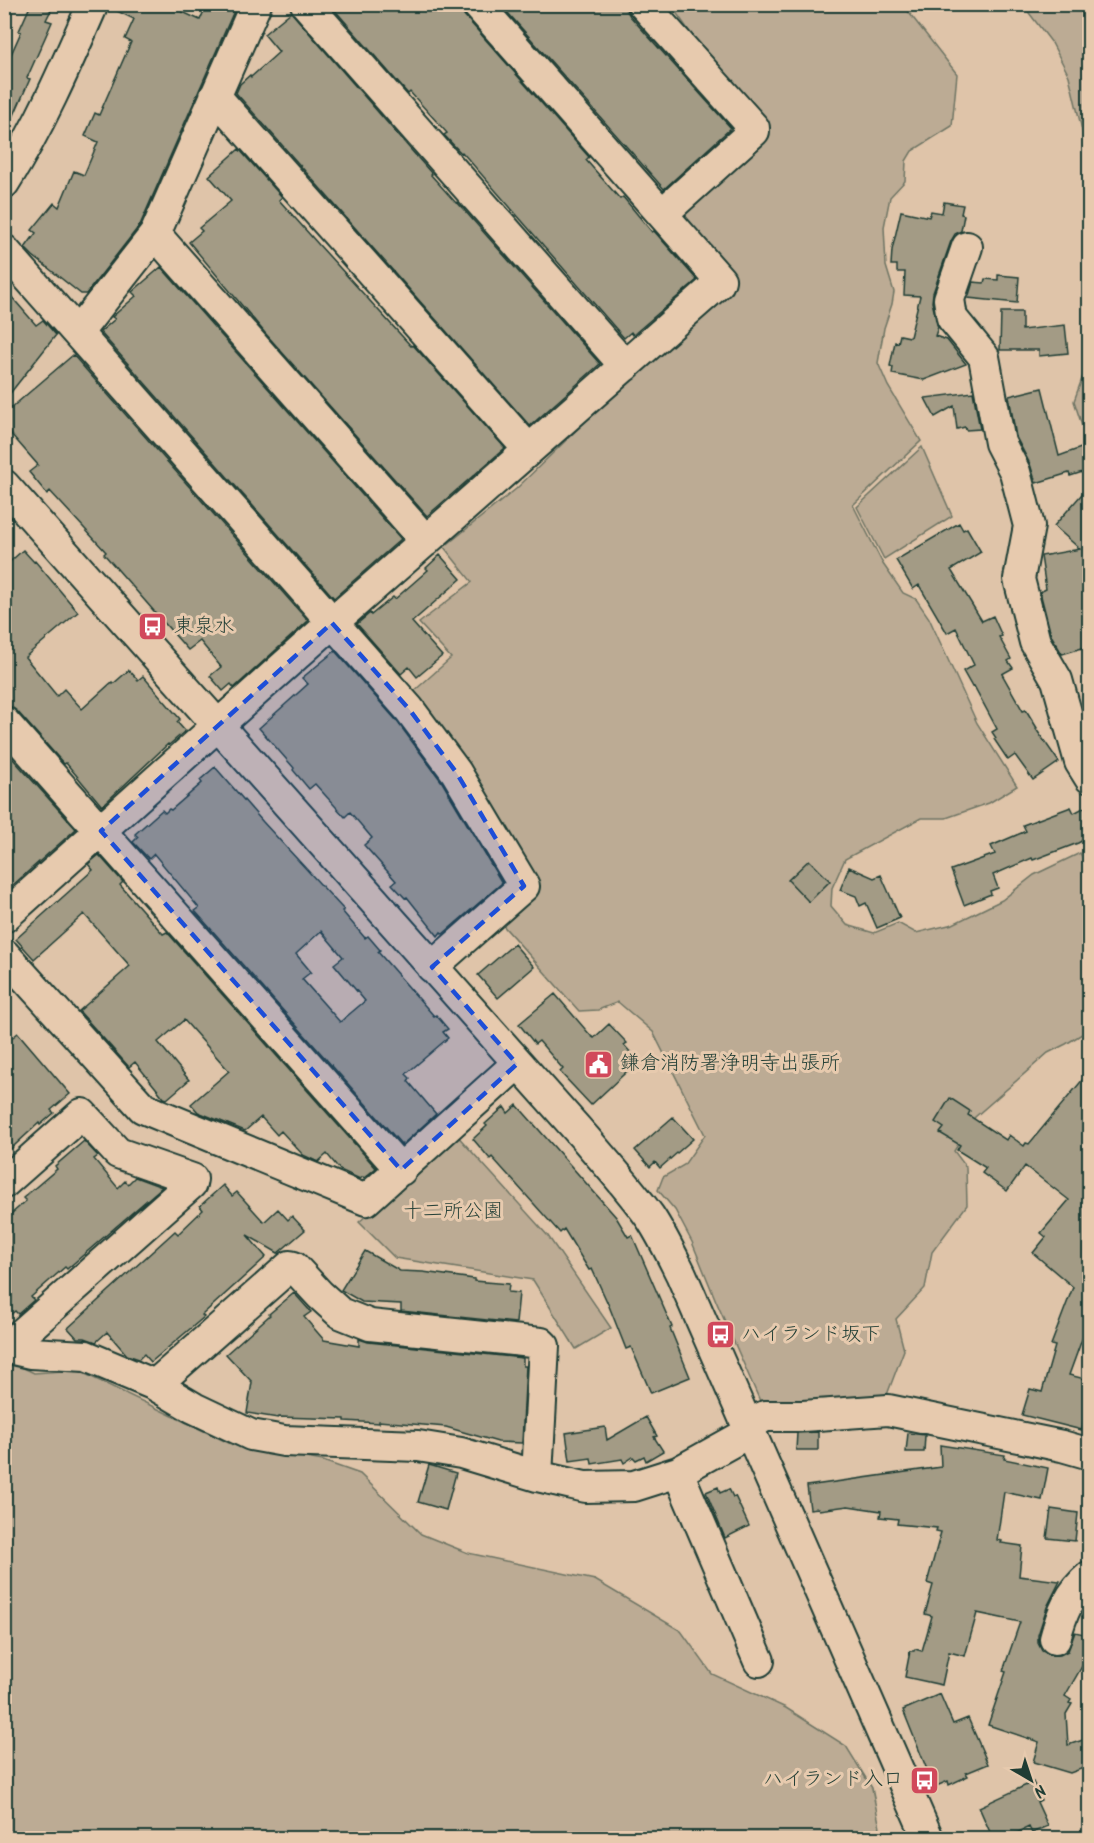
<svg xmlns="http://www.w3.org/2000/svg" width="1094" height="1843" font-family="Kalam,'Klee One',sans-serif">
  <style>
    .green { fill: #bcab94; stroke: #6e7464; stroke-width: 1.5 }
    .building { fill: #a39b85; stroke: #1f3d34; stroke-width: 1.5; fill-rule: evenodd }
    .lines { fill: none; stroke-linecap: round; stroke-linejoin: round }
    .minor-casing { stroke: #1f3d34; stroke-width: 34 }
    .minor { stroke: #e7caae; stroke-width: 30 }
    .marked { fill: #1d4ed8; fill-opacity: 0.2; stroke: #1d4ed8; stroke-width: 4.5; stroke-dasharray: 12 8; stroke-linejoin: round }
    .labels { text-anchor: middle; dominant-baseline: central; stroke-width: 6; stroke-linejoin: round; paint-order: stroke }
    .poi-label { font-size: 20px; fill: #1f3d34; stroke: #e7caae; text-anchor: start }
    .park-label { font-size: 20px; fill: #274239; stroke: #e7caae }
  </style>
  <rect width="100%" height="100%" fill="#dfc4a9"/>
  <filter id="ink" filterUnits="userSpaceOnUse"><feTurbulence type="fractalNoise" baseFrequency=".0167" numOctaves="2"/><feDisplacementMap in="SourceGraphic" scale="12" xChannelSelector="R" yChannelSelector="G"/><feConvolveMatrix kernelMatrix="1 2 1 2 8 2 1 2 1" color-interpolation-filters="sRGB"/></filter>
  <g filter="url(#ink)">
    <path class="green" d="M671,5H903L957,74L952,126L912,151L906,161L905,181L890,197L884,227L886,266L894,292L892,304L884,328L878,363L888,386L921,441L853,505L883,564L903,593L916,599L929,618L977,723L1017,786L989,803L946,818H921L845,859L832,888L831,906L847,925L874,933L898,923L916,933L953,924L1002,900L1034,875L1080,853L1089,869L1090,1029L1066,1044L1048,1053L975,1117L954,1151L966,1167L967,1205L932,1252L925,1288L896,1319L904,1350L885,1400L772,1406L760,1401L716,1301L692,1242L675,1210L658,1190L663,1177L684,1165L705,1135L653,1032L618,1002L598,1010L579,1011L499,921L537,891L505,825L479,780L413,692L451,658L419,623L472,582L444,547L516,489L633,375L733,282L680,218L759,137L705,54Z
      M1023,5H1089V157L1088,155L1069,76L1052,43Z
      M1089,359V447L1074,401Z
      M922,447L952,516L884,559L857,507Z
      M454,1132L548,1236L611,1328L576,1349L533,1280L395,1258L359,1222L410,1178Z
      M5,1359L34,1373L77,1370L233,1445L323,1461L360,1474L421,1534L468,1553L595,1580L681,1631L712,1674L786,1708L846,1746L872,1788L882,1838H5Z"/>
    <path class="building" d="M31,4H38L51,10L46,20L52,22L27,78L30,79L4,138V70L21,32L19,31Z
      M110,4H165L200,20L207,4H237L140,225L86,294H81L33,256L25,248L36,233L32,230L54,203L59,207L74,171L84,175L98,142L85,136L95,113L99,115L131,42L125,39L134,19L109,7Z
      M337,4H460L464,15L589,157L586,160L620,199L623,197L652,232L654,231L697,280L633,335L631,332L624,338L462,152L461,153L444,135L447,133L410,92L408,94L333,8Z
      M500,4H623L630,16L731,128L664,189Z
      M291,12L432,174L431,175L456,203L457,202L600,364L530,426L236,93L240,84L250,75L251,77L279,52L264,34Z
      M239,149L282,197L279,200L319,245L411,346L413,345L505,448L427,516L265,333L189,242L202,231L199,228L231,201L209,176Z
      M944,202L963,205L961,214L964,215L961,231L955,234L951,241L933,293L932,302L938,327L935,336L947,340L966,364L924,380L892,374L893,367L890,366L895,342L898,343L900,335L910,337L920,296L904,295L905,272H897V265H891L892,250L901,211L929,217L931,211L942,213Z
      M161,267L401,539L334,598L100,332L115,319L112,317L136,296L132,292Z
      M998,275L1019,277L1017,303L968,298L973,282L984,283L985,279L998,280Z
      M4,288L36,325L43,320L56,335L4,401Z
      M1001,312H1022V330L1065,325L1068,353L1039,356V350H1000Z
      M73,355L308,621L234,688L231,684L223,691L210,676L221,667L200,641L188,650L104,554L106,552L50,491L47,494L29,472L38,465L4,426V414Z
      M1042,388L1059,456L1089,445V470L1070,476L1069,473L1036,483L1030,464L1016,437L1009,396Z
      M973,392L980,429L966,430L965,427L957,429L954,406L935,417L925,398Z
      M1089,486V646L1062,654L1051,635L1040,592L1046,589L1041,556L1080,549L1054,526Z
      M959,523L963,530L967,528L981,552L951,570L982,621L993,616L1002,636L999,637L1011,659L1008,661L1013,668L1002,674L1023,711L1026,710L1037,728L1036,729L1059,762L1033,780L1015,755L1008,760L994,739L996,738L992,732L997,729L974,686L972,687L963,671L974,665L956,628L947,633L919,585L913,589L896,560Z
      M23,550L34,562L35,561L78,612L25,657L57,696L64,689L82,709L112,682L113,684L129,670L138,680L143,676L180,719L177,722L185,731L169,745L168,744L102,806L66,763L64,764L17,711L10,706L4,705V567Z
      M440,555L461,579L412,622L442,656L417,677L409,667L401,674L357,624L370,613L371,615L393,597L395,599L428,570L426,568Z
      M335,651L396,720L442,782L502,883L443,934L441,932L438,936L407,897L405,898L392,884L396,881L364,845L372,838L350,812L345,817L315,784L309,789L293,770L294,768L259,728L308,684L302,678Z
      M4,749L76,829L4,893Z
      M215,767L263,822L344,910L342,911L365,938L368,936L380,950L378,952L434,1016L436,1015L448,1029L443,1032L448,1038L406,1074L410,1078L408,1081L436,1114L402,1145L195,911L199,908L154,854L149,859L133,842L138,837L135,834L162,810L165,813L169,809L171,810L202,783L200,780ZM321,931L343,957L334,964L365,1001L340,1022L302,979L311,972L296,954Z
      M1089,805V837L1078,843L1033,860L1032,858L993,875L998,888L990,891L991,894L964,905L951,870L995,854L991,846L1026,831L1023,825L1071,807L1074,813Z
      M99,855L123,882L120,885L163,934L167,932L376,1168L364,1178L363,1177L360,1179L340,1170L327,1154L318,1162L303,1155L281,1131L277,1135L261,1117L245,1131L198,1112L191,1104L229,1071L184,1020L158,1042L189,1080L167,1099L164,1098L135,1062L129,1067L79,1011L130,966L84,914L34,959L16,939L93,870L88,864Z
      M809,860L830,881L809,902L788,880Z
      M849,867L874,878L881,875L900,918L877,928L866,903L860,906L856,896L840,890Z
      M514,944L534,967L498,998L478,975Z
      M555,994L591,1036L594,1038L609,1024L627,1043L624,1045L638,1061L591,1105L560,1072L563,1069L539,1041L535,1044L519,1024Z
      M18,1033L70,1094L51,1110L54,1113L40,1125L39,1123L4,1155V1044Z
      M1089,1072V1320L1069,1375L1089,1380V1396L1082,1430L1022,1415L1030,1389L1042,1392L1055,1346L1051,1345L1073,1287L1033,1253L1046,1237L1041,1233L1069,1200L1025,1166L1007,1191L982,1173L986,1168L957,1150L960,1145L940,1133L944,1128L935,1122L950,1098L970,1111L968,1115L1006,1140L1009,1135L1024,1146L1026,1143L1029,1144Z
      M517,1105L616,1217L628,1237L632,1235L672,1327L670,1328L690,1377L651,1393L631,1347L626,1349L609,1306L592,1269L589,1270L564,1229L560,1233L492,1157L490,1159L473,1139L487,1126L485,1124L504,1107L508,1113Z
      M673,1117L693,1139L660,1168L655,1162L650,1167L635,1150Z
      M84,1141L98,1156L94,1159L118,1188L125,1181L128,1184L135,1177L162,1187L67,1269L65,1267L31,1297L34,1300L18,1314L15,1311L4,1320V1220L26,1201L23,1198L57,1169L55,1166Z
      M223,1185L232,1196L237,1192L264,1222L278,1209L288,1220L292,1216L305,1230L278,1253L247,1235L266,1257L202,1315L204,1317L151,1362L144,1354L139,1359L127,1355L107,1332L96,1342L85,1338H77L68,1328L175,1231L178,1234L203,1210L200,1206Z
      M365,1251L400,1271L423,1272L474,1279V1281L509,1284L508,1292L519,1293L516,1323L401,1311V1304L362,1302L341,1290Z
      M294,1293L311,1312L304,1317L324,1340L359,1346V1339L368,1342L523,1358V1366H526L522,1443L498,1442L446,1427L379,1421V1423L345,1421V1419L279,1417L278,1418L247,1413L252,1382L226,1354L270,1315L269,1314Z
      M646,1417L657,1436L654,1437L663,1451L646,1461L644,1456L636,1460L633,1457L624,1463L622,1459L592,1464L591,1458L570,1461L566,1433L605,1427L607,1440Z
      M818,1432V1450H796L797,1433Z
      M908,1433L925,1435L924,1452H906Z
      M940,1445L1005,1455L1004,1459L1048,1468L1042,1500L1004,1492L997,1540L1002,1541L1001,1543L1022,1546L1019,1576L1060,1581L1047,1607L1038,1635V1643L1042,1651L1050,1655H1060L1068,1651L1075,1632L1089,1635V1654L1065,1696L1071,1700L1069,1703L1072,1704L1066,1714L1068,1745L1089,1738V1766L1070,1773L1033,1762L1039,1742L988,1725L1006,1672L1003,1671L1020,1622L977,1613L965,1656L949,1652L942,1685L905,1677L910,1651H914L915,1649L922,1651L932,1616L925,1614L933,1585L927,1583L941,1532L936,1531L937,1528L897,1524L898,1519L880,1517L881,1511L848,1506L819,1510L818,1508L810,1509L807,1486L941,1467Z
      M429,1465L456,1473L446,1510L418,1502Z
      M718,1487L720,1493L729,1489L733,1497L735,1496L749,1526L725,1538L706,1492Z
      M1051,1509L1078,1513L1075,1541L1047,1538Z
      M940,1694L953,1724L968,1718L988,1764L966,1773L968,1776L949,1785L948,1781L934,1787L903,1710Z
      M1033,1782L1041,1800L1037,1802L1048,1826L1032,1833L1029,1827L1004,1839H993L979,1807Z"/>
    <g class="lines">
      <defs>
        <path id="minor" d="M306,4L625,366
          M643,4L754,128V131L663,213
          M215,96L529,450
          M4,183C40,126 66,66 93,4
          M155,234L426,541
          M967,247L949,299L952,318L984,357L1000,443L1015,472L1029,526L1019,579L1035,642L1057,680L1080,762L1090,778
          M4,250L409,709L456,772L524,886L432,967
          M78,332L155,234L256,4
          M4,485L585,1138C607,1164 630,1189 650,1217C662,1235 671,1254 681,1274L928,1838
          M4,722L401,1170
          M4,917L332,623L719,283L720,280L477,4
          M4,954L143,1108L366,1200L517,1064
          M4,1183L82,1114L118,1153L192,1179L191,1184L6,1348
          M4,1347L30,1353L86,1356L155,1385L194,1408L251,1435L284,1441L418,1446L461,1453L537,1476L585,1487L634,1486L678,1472L750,1432
          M155,1385L290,1266L294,1267L320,1295L340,1313L370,1325L541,1343L544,1346L537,1476
          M748,1426L765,1416H803L888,1410L1062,1446L1090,1454
          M678,1472L759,1661
          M1055,1639C1061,1615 1070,1592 1090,1576"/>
      </defs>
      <use href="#minor" class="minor-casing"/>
      <use href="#minor" class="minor"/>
    </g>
  </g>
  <path class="marked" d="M332,623L409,709L456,772L524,886L432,967L517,1064L401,1170L101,831Z"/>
  <defs>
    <symbol id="bus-square" viewBox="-11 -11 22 22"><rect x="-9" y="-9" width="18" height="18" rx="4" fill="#d1495b" stroke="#e7caae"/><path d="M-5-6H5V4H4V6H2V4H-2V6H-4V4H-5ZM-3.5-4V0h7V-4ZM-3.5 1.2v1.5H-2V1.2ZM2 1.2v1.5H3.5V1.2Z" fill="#fff"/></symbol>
    <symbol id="civic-square" viewBox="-11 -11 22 22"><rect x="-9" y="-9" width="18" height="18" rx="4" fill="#d1495b" stroke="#e7caae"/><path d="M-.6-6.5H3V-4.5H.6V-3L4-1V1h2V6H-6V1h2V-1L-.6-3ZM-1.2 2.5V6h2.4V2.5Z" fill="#fff"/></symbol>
  </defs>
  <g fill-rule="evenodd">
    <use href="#bus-square" x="136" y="610" width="33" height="33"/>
    <use href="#civic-square" x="582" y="1048" width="33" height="33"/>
    <use href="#bus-square" x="704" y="1318" width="33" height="33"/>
    <use href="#bus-square" x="908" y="1764" width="33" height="33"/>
  </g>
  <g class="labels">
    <g class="poi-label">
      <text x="174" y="627">東泉水</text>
      <text x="620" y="1064">鎌倉消防署浄明寺出張所</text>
      <text x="741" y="1335">ハイランド坂下</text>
      <text x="903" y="1780" text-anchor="end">ハイランド入口</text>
    </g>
    <g class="park-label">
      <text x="453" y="1212">十二所公園</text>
    </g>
  </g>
  <rect width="1094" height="1843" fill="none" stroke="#e7caae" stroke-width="24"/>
  <rect x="12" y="12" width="1070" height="1819" fill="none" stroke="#1f3d34" stroke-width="2" filter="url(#ink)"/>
  <g transform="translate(1031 1780) rotate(141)" stroke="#e7caae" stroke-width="4.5" paint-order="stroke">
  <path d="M0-4.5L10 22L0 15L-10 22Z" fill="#1f3d34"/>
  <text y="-9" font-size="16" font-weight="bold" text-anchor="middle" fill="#1f3d34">N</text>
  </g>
</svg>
